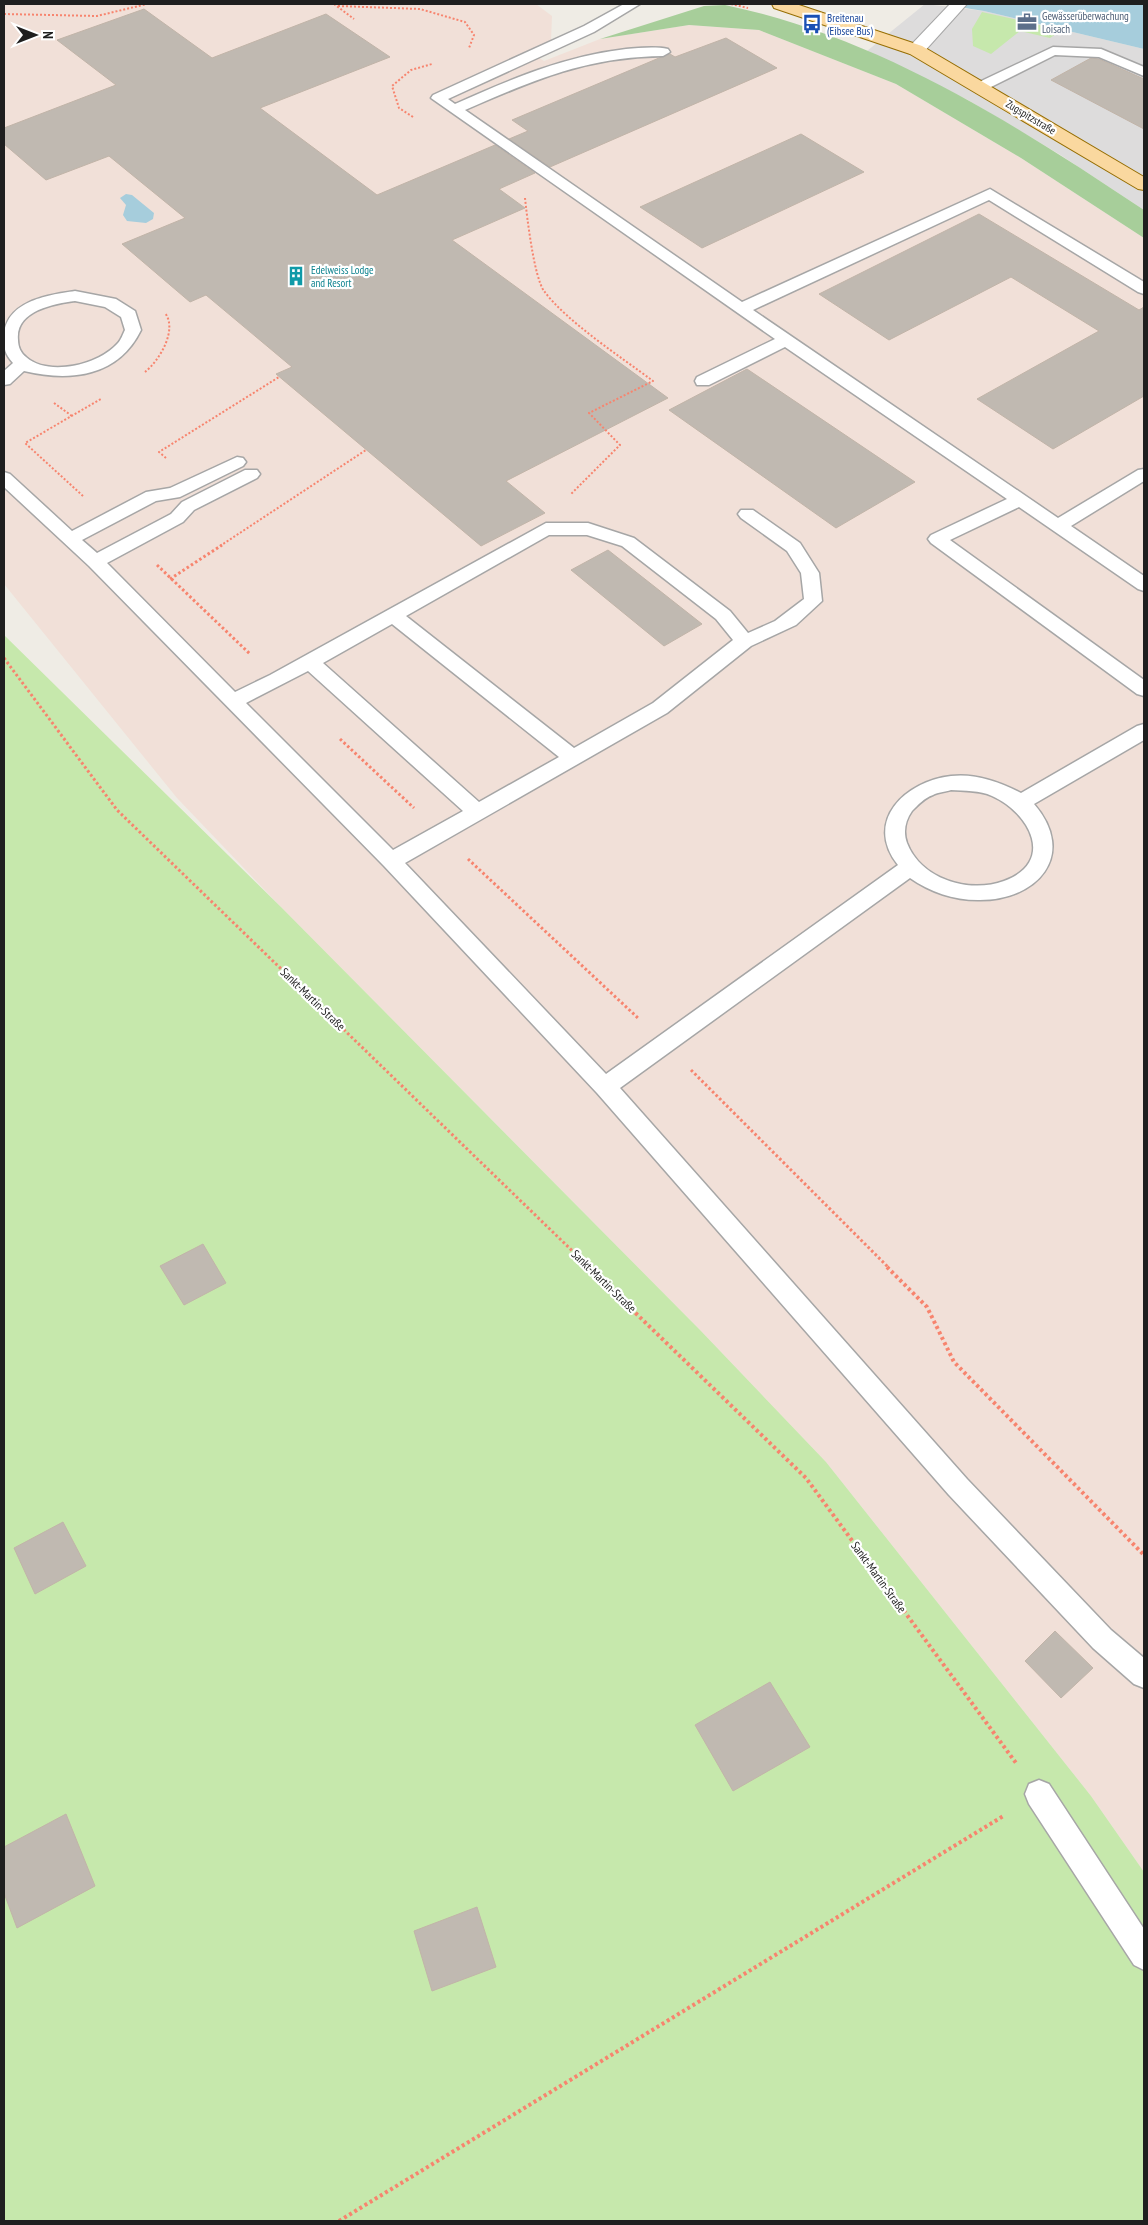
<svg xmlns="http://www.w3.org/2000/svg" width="1148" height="2225" font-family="'PT Sans Narrow',sans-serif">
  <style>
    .residential { fill: #dddcdc }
    .military { fill: #f1e0d8 }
    .grass { fill: #c6e8ac }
    .forest { fill: #a7ce9a }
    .water { fill: #a6cddc }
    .building { fill: #c0b9b1; stroke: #c1b4a8 }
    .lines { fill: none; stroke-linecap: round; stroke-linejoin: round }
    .lane-casing { stroke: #a6a6a6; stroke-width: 3 }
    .street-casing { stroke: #a6a6a6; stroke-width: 2 }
    .primary-casing { stroke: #966e03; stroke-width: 2 }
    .path-far2 { stroke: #f7846e; stroke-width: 2; stroke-dasharray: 2 2; stroke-linecap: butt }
    .path-far1 { stroke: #f7846e; stroke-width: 3; stroke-dasharray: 2.5 2.5; stroke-linecap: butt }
    .path { stroke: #f7846e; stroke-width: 4; stroke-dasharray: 3 3; stroke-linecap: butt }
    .lane { fill: #fff; fill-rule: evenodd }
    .street { fill: #fff; fill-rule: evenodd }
    .primary { fill: #fad89f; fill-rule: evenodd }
    .labels { text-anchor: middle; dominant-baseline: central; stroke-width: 4.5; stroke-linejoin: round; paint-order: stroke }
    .far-service-label { font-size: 11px; fill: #4e5e75; stroke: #fff; text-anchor: start }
    .far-transit-label { font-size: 11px; fill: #164399; stroke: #fff; text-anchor: start }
    .far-street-label { font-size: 11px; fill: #1f1f1f; stroke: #fff }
    .far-culture-label { font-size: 11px; fill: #0d838f; stroke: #fff; text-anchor: start }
    .street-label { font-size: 12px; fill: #1f1f1f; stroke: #fff }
  </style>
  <rect width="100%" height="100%" fill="#efece5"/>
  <path class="residential" d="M925,4L984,11L1144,49V210L1059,154L968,100L867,51Z"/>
  <path class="military" d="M4,4H536L552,16L551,41L533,54L544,61L600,39L689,25L759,30L896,84L1021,158L1144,238V1872L1091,1796L826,1462L701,1331L281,907L177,798L4,584Z"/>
  <path class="grass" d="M982,12L1062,30L1050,38L1020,31L991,54L973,46L972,29Z
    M4,635L281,907L701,1331L826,1462L1091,1796L1144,1872V2221H4Z"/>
  <path class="forest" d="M725,5C879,37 1015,124 1144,210V238L1021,158L896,84L759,30L689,25L600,39L704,6Z"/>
  <path class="water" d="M940,4H1144V49L984,11Z
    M126,194L132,195L154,213L153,219L146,223L127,221L123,215L126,205L120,198Z"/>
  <path class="building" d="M144,9L212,58L326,14L390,57L260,108L377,195L495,145L535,173L499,189L525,208L452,240L668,398L506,481L545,513L481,546L276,374L292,367L206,295L190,302L122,244L185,218L109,156L46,180L4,144V128L116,85L57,40Z
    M726,38L777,68L550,167L509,139L528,131L512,120L659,58L670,54L675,57Z
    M1091,58L1099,59L1144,79V129L1051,80Z
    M801,134L864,172L702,248L640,207Z
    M979,214L1139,310L1144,307V396L1053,449L977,399L1099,331L1011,277L889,340L819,294Z
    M747,369L915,482L836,528L669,410Z
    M608,550L702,624L664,646L571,570Z
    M203,1244L226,1283L184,1305L160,1266Z
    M63,1522L86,1566L35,1594L14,1548Z
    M1055,1631L1093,1668L1061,1698L1025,1661Z
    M770,1682L810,1747L733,1791L695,1725Z
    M66,1814L95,1886L17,1928L4,1893V1847Z
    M477,1907L496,1967L432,1991L414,1931Z"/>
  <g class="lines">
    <defs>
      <path id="lane" d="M624,4H640L594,32L448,99L455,104C511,79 565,56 626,49C639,48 655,46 668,49L670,52L663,56C586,57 534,80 465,110L742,302L990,189L1144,282V294L1138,292L989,200L753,310L1058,518L1138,470L1144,469V481L1071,526L1144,576V591L1138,589L1019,507L950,540L1144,680V696L1137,694L931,543L928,539L931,535L1007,499L785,347L709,385H697L695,381L697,377L775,339L431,98L433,95L584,26Z
        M1053,47L1101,49L1144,67V76L1099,57L1055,55L985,90L980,91L973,87L975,84Z
        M75,291L116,299L135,311L141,330C118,377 70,382 24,371L10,384L4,385V371L13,363C5,354 4,349 4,338C4,302 46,295 75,291ZM75,301L105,307L121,317L125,330C123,334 121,340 118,343C99,365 48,377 26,357C21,353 18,347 18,340C15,311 53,304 75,301Z
        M237,457L243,458L246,462L243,466L180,497L156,501L82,540L97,553L171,514L182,502L245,470H257L260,474L257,478L194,510L183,522L107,563L235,692L270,675L546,523H588L634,538L730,611L748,633L775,621L804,599L801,573L787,551L741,518L738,514L741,510H753L800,543L819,573L822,601L796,625L751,646L667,713L405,863L606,1074L898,865C863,821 906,781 951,776C975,773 1000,782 1021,793L1137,726L1144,724V740L1034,804C1078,855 1037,901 978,900C953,900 930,892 910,878L620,1088L967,1479L1111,1630L1144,1658V1688L1134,1684L1093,1648L949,1495L597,1093L384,866L89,566L4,487V472L10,474L72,531L146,492L170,488ZM549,535H587L622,546L716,619L733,640L653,703L574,748L406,616ZM392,624L559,757L479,802L323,663ZM308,671L463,811L393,850L246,703ZM951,790C964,791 980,790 992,796C1030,813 1056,862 1004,881C969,894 921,879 907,843C903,832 905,821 912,811C918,805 924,798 933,795C938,792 945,792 951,790Z
        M1039,1780L1049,1784L1144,1929V1970L1134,1965L1029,1804L1025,1794L1029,1784Z"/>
      <path id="street" d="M950,4H967L922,54H910L907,50L910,46Z"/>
      <path id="primary" d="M772,4H796L922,46L1144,177V190L1138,189L910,54L774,8Z"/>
    </defs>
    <use href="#lane" class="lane-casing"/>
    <use href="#street" class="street-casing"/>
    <use href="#primary" class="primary-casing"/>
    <path class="path-far2" d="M334,4L354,19
      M731,4L748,8
      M338,6L420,9L465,22L474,35L469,48
      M4,14L97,16L147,4
      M413,117L399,108L392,86L411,70L432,64
      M525,198C527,217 534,277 544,291C567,322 621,357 653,381L589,413L620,445L570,495
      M145,372C159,361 178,330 165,313
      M54,403L72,416
      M166,458L159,452L279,377
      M83,496L25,443L101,399
      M220,546L366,450"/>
    <path class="path-far1" d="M157,565L250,654
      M170,579L222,545
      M4,658L117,810L590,1268
      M340,739L414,808
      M468,859L638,1018
      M691,1070L889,1268"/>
    <path class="path" d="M588,1267L806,1478L1016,1763
      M887,1267L927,1307L954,1362L1144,1555
      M339,2221L1005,1815"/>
    <use href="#lane" class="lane"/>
    <use href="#street" class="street"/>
    <use href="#primary" class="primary"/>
  </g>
  <defs>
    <symbol id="office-bare" viewBox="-9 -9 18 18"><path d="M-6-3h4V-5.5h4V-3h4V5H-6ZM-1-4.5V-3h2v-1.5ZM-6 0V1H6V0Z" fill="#5c6f8a" stroke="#fff" stroke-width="2.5" paint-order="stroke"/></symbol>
    <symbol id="bus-bare" viewBox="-9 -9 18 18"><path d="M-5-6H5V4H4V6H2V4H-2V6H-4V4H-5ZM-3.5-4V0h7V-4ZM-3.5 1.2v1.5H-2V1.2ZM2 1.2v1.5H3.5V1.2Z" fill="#1a4fb4" stroke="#fff" stroke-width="2.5" paint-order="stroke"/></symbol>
    <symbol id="building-bare" viewBox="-9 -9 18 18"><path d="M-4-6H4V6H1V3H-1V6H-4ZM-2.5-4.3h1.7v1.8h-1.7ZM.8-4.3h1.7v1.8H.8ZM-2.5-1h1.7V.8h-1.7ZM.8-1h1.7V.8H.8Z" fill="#0f9aa8" stroke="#fff" stroke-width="2.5" paint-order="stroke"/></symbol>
  </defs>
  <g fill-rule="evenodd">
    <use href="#office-bare" x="1013" y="8" width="28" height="28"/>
    <use href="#bus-bare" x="798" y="10" width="28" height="28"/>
    <use href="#building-bare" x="282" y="262" width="28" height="28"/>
  </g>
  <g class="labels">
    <g class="far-service-label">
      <text x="1042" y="16">Gewässerüberwachung<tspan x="1042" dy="13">Loisach</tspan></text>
    </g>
    <g class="far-transit-label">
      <text x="827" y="18">Breitenau<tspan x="827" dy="13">(Eibsee Bus)</tspan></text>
    </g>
    <g class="far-street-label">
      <text transform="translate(1031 117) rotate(31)">Zugspitzstraße</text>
    </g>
    <g class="far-culture-label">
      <text x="311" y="270">Edelweiss Lodge<tspan x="311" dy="13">and Resort</tspan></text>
    </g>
    <g class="street-label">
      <text transform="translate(313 999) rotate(44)">Sankt-Martin-Straße</text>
      <text transform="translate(604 1281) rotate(44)">Sankt-Martin-Straße</text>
      <text transform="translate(879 1577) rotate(54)">Sankt-Martin-Straße</text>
    </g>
  </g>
  <rect width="1148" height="2225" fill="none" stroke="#1f1f1f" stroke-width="10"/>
  <g transform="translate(35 35) rotate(90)" stroke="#ffffff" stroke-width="4" paint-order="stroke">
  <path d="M0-4L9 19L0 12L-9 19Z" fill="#1f1f1f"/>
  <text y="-8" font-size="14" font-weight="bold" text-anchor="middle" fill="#1f1f1f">N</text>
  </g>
</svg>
